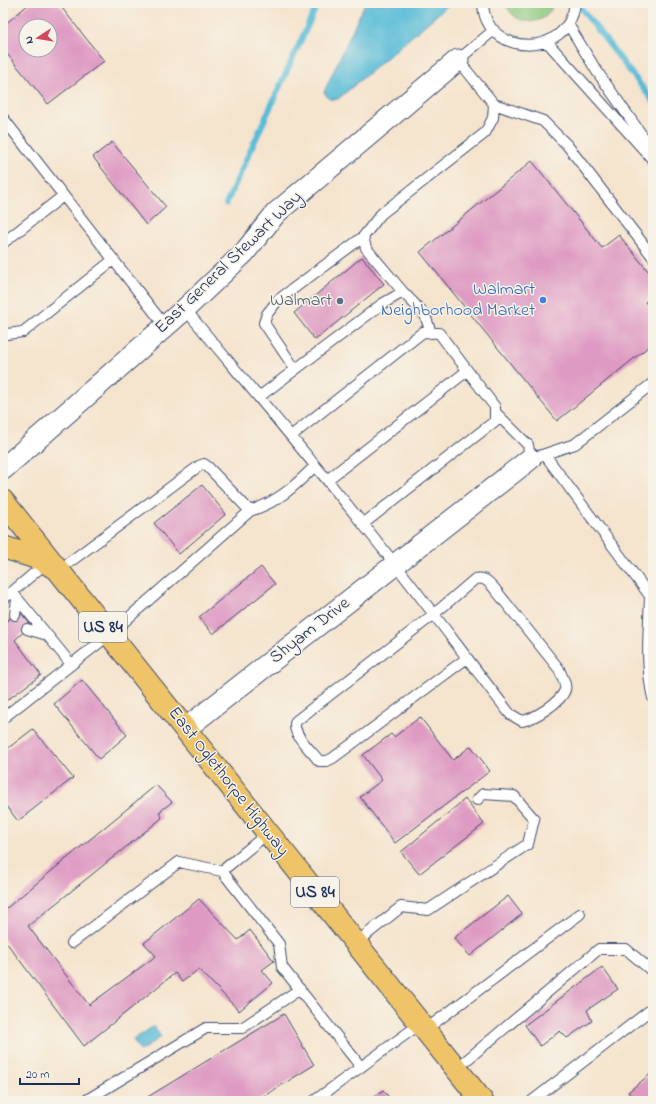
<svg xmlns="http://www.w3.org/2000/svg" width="656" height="1104" font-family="'Indie Flower',sans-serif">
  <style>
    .green { fill: #8dca7f; stroke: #547c6e }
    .water { fill: #59bcd8; stroke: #3a769b }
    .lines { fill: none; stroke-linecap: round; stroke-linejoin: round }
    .stream { stroke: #59bcd8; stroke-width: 6 }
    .building { fill: #de9ac2; fill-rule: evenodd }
    .service-casing { stroke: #3c4a6f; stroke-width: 12 }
    .minor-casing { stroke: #3c4a6f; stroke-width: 23 }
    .trunk-casing { stroke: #3c4a6f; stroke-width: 24 }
    .service { stroke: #fff; stroke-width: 10 }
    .minor { stroke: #fff; stroke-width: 21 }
    .trunk { stroke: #efc469; stroke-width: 22 }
    .shop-dot { fill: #3f7fe0; stroke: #f7f3e8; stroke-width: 1.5 }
    .service-dot { fill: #5c6f8a; stroke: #f7f3e8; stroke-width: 1.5 }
    .labels { text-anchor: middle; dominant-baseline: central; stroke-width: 3; stroke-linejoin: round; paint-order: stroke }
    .shield { fill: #f7f3e8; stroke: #5d6a87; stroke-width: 1 }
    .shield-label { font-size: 17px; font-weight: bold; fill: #1b2f5e }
    .street-label { font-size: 18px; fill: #1b2f5e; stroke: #f7f3e8 }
    .shop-label { font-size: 18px; fill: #366cbe; stroke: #f7f3e8; text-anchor: end }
    .service-label { font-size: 18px; fill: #4e5e75; stroke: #f7f3e8; text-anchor: end }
  </style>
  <rect width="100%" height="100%" fill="#f7f3e8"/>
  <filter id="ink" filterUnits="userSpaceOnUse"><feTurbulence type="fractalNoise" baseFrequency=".025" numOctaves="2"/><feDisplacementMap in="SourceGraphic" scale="8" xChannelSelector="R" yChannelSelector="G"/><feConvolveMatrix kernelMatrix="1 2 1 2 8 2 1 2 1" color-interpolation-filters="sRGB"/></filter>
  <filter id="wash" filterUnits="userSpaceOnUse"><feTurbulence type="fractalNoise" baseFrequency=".012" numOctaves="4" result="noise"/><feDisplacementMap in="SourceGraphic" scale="16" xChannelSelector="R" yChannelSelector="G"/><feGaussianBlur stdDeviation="0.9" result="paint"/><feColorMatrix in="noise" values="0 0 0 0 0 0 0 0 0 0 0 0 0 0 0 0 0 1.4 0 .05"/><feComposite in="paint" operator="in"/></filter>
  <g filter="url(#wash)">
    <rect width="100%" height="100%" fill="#f5e4cd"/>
    <path class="green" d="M506,3H553C548,29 512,26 506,3Z"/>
    <path class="water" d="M365,3H451L338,99H329L324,92Z
      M154,1026L161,1037L140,1051L133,1040Z"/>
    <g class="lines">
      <path class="stream" d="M577,3L653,101
        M226,204L318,3"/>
    </g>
    <g id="blocks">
      <path class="building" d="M30,3H58L104,61L48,104L3,49V26ZM26,26H50V50H26Z
        M112,142L166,207L146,225L93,157Z
        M532,161L602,248L619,235L653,277V295L645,302L653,312V343L557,421L420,252Z
        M362,257L384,284L315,340L294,313Z
        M202,485L226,514L179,554L154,523Z
        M261,567L275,584L213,634L199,617Z
        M19,611L31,625L15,640L41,675L3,703V624Z
        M82,680L127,735L99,759L54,704Z
        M420,717L453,760L471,746L490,771L395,843L360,797L382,780L363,755L391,734L394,737Z
        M33,729L73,778L18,821L3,802V752Z
        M156,785L172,802L159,812L162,818L28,926L89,1005L156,956L144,943L199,899L238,940L250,930L274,961L262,970L273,983L239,1011L199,969L182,982L175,973L84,1046L3,938V911Z
        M465,799L484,824L419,874L401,852Z
        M508,896L522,914L470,956L454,938Z
        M602,967L618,989L587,1010L592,1021L567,1038L560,1031L540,1046L525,1025Z
        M284,1014L314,1065L256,1101H141Z
        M653,1072V1101H635L628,1092Z
        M383,1090L392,1101H369Z"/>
    </g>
  </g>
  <g filter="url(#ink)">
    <use href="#blocks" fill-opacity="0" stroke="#3c4a6f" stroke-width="1"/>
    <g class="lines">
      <defs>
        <path id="service" d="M483,3C484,57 569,60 575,3
          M568,24L596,70L653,151
          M547,42L653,160
          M494,104L543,121L567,145L653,257
          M3,118L165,326
          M3,243L63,196
          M403,292L366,248L363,237L381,214L485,133L493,118L494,104L458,60L494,30
          M185,309C244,380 304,451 362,523C413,585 461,651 510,714L522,721C534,719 561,702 565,690C567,684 561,675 559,669L494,588C488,581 484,577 475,579L433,615L296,721C290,733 312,751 319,761H327L333,758L467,658
          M3,332L7,334L23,332L113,260
          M295,369L264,323L267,314L278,300L363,237
          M259,397L382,304L403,292L425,315L431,333
          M495,412L528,445L530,459L575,444L653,383
          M291,436L423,332L439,333L495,407V421L363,524
          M545,455L653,600
          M327,480L467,371
          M59,570L199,466L204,464L208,467L250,511
          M12,592L46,563
          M650,596C649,630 645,665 653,698
          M3,599L12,592L71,664
          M15,615L17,599
          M27,629L47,635
          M3,718L109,635L250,511C278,502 295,486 315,466
          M222,871L268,833
          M72,943L179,862L222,871L279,944L282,967L361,1067
          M356,943L401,907L428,910L528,844L534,819L514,796L483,794L477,800
          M425,1030L580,914
          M456,1069L599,949H626L653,972
          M85,1101L206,1028H242L300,989
          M314,1101L420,1024
          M532,1101L653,1008"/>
        <path id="minor" d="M3,469L185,309L244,253L276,213L458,60
          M185,729L530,459"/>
        <path id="trunk" d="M3,501L482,1101
          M3,547L40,559L53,567"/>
      </defs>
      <use href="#service" class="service-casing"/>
      <use href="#minor" class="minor-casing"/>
      <use href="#trunk" class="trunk-casing"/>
      <use href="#service" class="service"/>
      <use href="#minor" class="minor"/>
      <use href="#trunk" class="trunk"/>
    </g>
  </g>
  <circle class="shop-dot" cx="543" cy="300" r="4"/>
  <circle class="service-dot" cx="340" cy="301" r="4"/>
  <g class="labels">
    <g class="shield">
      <rect x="79" y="612" width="48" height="30" rx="3"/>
      <rect x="291" y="877" width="48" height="30" rx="3"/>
    </g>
    <g class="shield-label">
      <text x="103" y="627">US 84</text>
      <text x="315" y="892">US 84</text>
    </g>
    <g class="street-label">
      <text transform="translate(229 263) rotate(-44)">East General Stewart Way</text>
      <text transform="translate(310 631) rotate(-38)">Shyam Drive</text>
      <text transform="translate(228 782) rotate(52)">East Oglethorpe Highway</text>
    </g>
    <g class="shop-label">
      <text x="535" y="290">Walmart<tspan x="535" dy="21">Neighborhood Market</tspan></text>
    </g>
    <g class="service-label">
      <text x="332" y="301">Walmart</text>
    </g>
  </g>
  <rect width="656" height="1104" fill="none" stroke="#f7f3e8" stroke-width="16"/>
  <g transform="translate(38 38) rotate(258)"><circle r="19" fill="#f7f3e8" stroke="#9fa5b1"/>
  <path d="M0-3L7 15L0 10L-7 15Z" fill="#d1495b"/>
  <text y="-6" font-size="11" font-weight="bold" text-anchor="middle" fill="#1b2f5e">N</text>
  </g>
  <path d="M20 1078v6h59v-6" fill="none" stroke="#1b2f5e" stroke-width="2"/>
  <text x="26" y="1078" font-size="12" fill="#1b2f5e" stroke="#f7f3e8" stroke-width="3" paint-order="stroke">20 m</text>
</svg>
